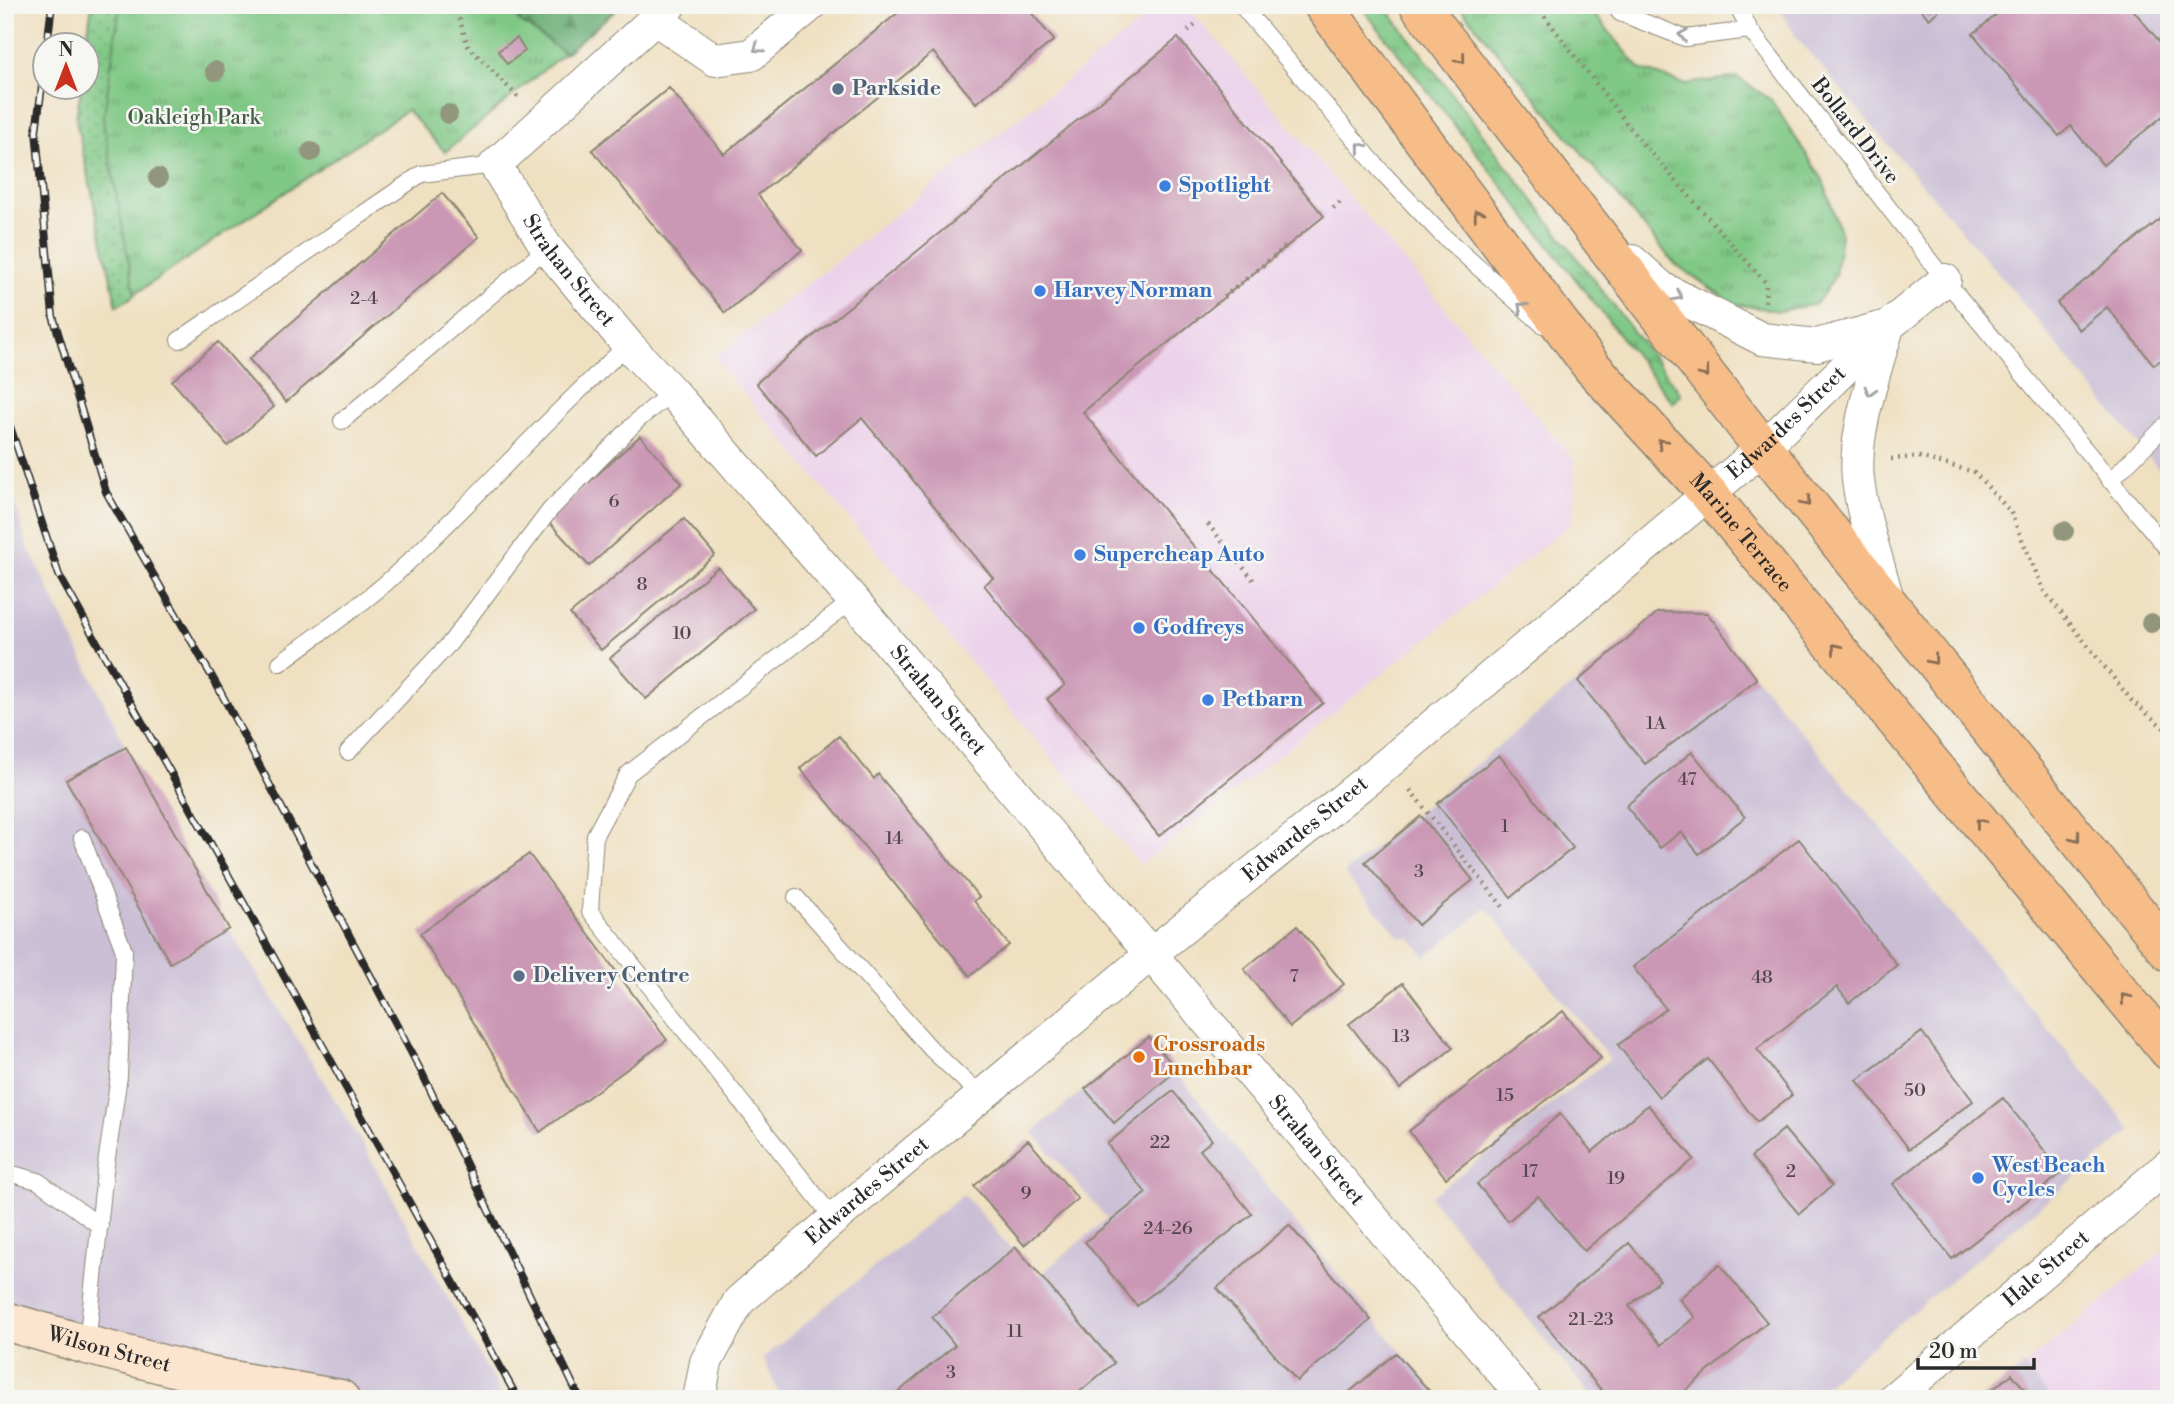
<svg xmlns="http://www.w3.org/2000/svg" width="2174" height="1404" font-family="'Libre Bodoni',serif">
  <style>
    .built { fill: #ecd1ea }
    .industrial { fill: #cbbfd5 }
    .grass { fill: url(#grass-tufts); stroke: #547958; stroke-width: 2 }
    .forest { fill: url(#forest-firs); stroke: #486c4e; stroke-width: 2 }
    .garden { fill: url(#garden-dots); stroke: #547958; stroke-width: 2 }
    .building { fill: #ca97b4 }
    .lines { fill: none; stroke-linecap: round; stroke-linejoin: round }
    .lane-casing { stroke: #8d8676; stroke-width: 18 }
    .street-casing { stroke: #8d8676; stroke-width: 34 }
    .secondary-casing { stroke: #8d8676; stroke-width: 41 }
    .highway-casing { stroke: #8d8676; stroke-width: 41 }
    .path { stroke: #8d8676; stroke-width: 4.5; stroke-dasharray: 2 5; stroke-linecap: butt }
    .lane { stroke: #fff; stroke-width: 16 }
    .street { stroke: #fff; stroke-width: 32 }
    .secondary { stroke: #fce5cf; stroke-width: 38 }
    .highway { stroke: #f7bd88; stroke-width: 38 }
    .rail-casing { stroke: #2b2b2b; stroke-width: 8 }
    .rail { stroke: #f6f6f2; stroke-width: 5; stroke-dasharray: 16; stroke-linecap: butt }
    .tree { fill: #91967d }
    .oneway { stroke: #a0a0a0 }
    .oneway2 { stroke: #876d55 }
    .service-dot { fill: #5c6f8a; stroke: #f6f6f2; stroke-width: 2.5 }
    .shop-dot { fill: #3f7fe0; stroke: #f6f6f2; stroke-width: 2.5 }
    .food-dot { fill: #e8710a; stroke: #f6f6f2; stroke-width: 2.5 }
    .labels { text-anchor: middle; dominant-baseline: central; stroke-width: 5; stroke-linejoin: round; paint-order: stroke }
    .number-label { font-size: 18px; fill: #53464d }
    .service-label { font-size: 21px; font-weight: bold; fill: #4e5e75; stroke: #f6f6f2; text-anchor: start }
    .park-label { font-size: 21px; fill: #445a46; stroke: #f6f6f2 }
    .street-label { font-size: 21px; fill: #2b2b2b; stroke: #f6f6f2 }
    .shop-label { font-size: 21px; font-weight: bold; fill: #366cbe; stroke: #f6f6f2; text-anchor: start }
    .food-label { font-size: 21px; font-weight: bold; fill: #c56008; stroke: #f6f6f2; text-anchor: start }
  </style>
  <defs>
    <pattern id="grass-tufts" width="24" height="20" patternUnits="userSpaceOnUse" patternTransform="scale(1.75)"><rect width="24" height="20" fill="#7ec784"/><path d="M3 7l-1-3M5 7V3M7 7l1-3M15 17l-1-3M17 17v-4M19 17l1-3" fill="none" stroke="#67a26c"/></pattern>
    <pattern id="forest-firs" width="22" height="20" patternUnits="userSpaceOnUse" patternTransform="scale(1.75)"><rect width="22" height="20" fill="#66ac72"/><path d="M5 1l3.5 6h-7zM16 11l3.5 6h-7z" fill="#548c5e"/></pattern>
    <pattern id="garden-dots" width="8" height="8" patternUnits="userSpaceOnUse" patternTransform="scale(1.75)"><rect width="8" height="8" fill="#7ec784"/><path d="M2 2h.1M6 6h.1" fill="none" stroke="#67a26c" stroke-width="1.8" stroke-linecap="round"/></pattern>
  </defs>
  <rect width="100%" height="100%" fill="#f6f6f2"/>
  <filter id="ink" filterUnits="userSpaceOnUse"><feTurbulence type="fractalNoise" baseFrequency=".0143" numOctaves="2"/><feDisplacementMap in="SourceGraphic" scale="14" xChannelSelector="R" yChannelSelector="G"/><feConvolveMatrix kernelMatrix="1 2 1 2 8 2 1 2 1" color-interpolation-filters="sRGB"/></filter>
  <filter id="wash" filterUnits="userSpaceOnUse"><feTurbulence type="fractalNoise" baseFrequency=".00686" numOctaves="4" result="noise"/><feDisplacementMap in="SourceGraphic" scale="28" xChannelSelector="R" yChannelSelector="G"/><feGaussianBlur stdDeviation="1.57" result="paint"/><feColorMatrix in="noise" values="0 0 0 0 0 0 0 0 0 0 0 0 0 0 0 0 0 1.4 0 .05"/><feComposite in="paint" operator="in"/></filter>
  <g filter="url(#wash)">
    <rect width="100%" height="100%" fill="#efe0c1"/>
    <path class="built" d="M1162,5H1186L1575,461L1573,519L1571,524L1141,865L714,358Z
      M2169,1246V1399H2051L2024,1366Z"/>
    <path class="industrial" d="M1778,5H2169V482L2009,286L1796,37Z
      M5,466L26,543L126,747L229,929L360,1140L504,1399H340L5,1321Z
      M1658,612L1707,613L1757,679L2132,1130L1808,1399H1593L1430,1197L1610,1059L1487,908L1425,957L1411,938L1400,937L1344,873L1578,681Z
      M1149,1037L1292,1219L1440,1399H782L763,1358L963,1194L1037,1278L1107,1218L1032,1132Z
      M2024,1366L2051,1399H1983Z"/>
    <path class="grass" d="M92,5H622L445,152L407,110L117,306L76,120L81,88H88L86,45Z
      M1360,5H1384L1681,394L1673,403Z
      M1458,5H1587L1640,69L1685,84L1737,77L1771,100L1823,180L1841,235L1835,276L1816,304L1779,311L1734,304L1675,264Z"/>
    <path class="forest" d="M527,5H622L565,53L518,20Z"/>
    <path class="garden" d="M92,5H120L103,121L135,295L117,306L76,120L81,88H88L86,45Z"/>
    <g id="blocks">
      <path class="building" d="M895,5H1025L1054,40L976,103L933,52L758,195L802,250L725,313L592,150L669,88L724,154L900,11Z
        M1917,5H1945L1929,19Z
        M2008,5H2129L2169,53V111L2103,165L2071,126L2059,136L1973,34Z
        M517,38L525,51L507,64L498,51Z
        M1178,38L1324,216L1083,412L1323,703L1159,836L1047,699L1065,685L984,585L993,578L862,418L816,456L756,383Z
        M442,193L479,237L286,402L249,359Z
        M2169,212V354L2154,365L2107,307L2079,330L2057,303Z
        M218,342L274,407L228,446L172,381Z
        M640,436L682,483L589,566L547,520Z
        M684,519L715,555L601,650L570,614Z
        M718,567L754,609L646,699L610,658Z
        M1658,612L1707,613L1757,679L1645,764L1578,681Z
        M839,736L874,779L878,774L979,897L974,901L1009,945L970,976L800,768Z
        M126,747L229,929L170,963L66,780Z
        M1692,752L1745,817L1699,854L1681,832L1660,848L1626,806Z
        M1499,755L1573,848L1511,897L1437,804Z
        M1421,816L1473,880L1418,925L1365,862Z
        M1799,839L1897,965L1849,1003L1837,987L1757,1049L1792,1095L1757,1122L1708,1059L1659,1097L1618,1045L1666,1009L1633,967Z
        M529,854L667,1040L540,1132L420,934Z
        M1297,926L1344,984L1290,1027L1244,969Z
        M1403,983L1453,1048L1400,1089L1349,1024Z
        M1563,1011L1601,1058L1446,1178L1409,1131Z
        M1922,1032L1973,1101L1909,1149L1857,1080Z
        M1149,1037L1177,1070L1114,1123L1085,1089Z
        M1173,1091L1212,1140L1200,1150L1252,1214L1137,1306L1085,1242L1146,1193L1107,1144Z
        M2003,1098L2062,1173L1952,1259L1893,1184Z
        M1648,1105L1694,1159L1584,1251L1538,1196L1508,1221L1477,1184L1560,1114L1592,1152Z
        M1784,1129L1832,1186L1799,1214L1751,1157Z
        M1028,1140L1078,1199L1024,1245L974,1186Z
        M1289,1225L1371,1320L1297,1381L1217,1288Z
        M1629,1243L1660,1280L1629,1306L1661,1345L1695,1317L1679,1299L1719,1264L1767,1322L1675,1399H1609L1539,1317Z
        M1016,1247L1114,1363L1071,1399H890L955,1345L932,1317Z
        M1396,1353L1431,1393L1424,1399H1341Z
        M2012,1374L2033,1399H1981L1987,1394Z"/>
    </g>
  </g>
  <g filter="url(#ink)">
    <use href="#blocks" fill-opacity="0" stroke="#8d8676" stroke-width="2"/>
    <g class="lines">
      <defs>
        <path id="lane" d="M1241,5L1381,171L1441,234L1543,325
          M1614,5L1620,13L1685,38L1750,30
          M1737,5L1750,30L1945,280L2169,551
          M179,340L421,174L495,165
          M342,421L547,248
          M2110,481L2169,422
          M280,663C315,636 354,611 387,582C471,506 544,420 628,345
          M348,752L450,643L550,510L639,419L672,392
          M82,838L124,951L119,1076L105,1171L87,1345
          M796,897L932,1050L981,1096
          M5,1172L38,1181L100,1226
          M834,1219L590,911L595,835L628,774L853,600"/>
        <g id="street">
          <path id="s1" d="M670,5L495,165L547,248L628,345L672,392L853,600L1525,1399"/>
          <path d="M654,18L715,60L751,55L811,5"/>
          <path d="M1632,261L1662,288L1762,339L1817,345L1884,327"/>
          <path d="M1888,600C1878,561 1863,520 1858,480C1853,433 1875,372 1888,327"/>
          <path id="s2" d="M699,1399L706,1362L739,1301L834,1219L1151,954L1388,763L1763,448L1889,325L1945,280"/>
          <path id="s3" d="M1893,1399L2169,1165"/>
        </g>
        <g id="secondary">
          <path id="s4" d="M5,1321L87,1345L209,1376L340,1399"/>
        </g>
        <g id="highway">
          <path id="s5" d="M1323,5L1592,367L1708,493L2169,1051"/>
          <path d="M1419,5L1763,448L2169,952"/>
        </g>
      </defs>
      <use href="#lane" class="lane-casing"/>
      <use href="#street" class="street-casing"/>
      <use href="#secondary" class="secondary-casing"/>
      <use href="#highway" class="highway-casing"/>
      <path class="path" d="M455,5L468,46L519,98
        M1536,5L1637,137L1766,283L1765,303
        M1188,31L1198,23
        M1333,208L1343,200
        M1224,297L1289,244
        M1891,459L1919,457L1974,472L2010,511L2044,591L2132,701L2169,732
        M1208,524L1255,582
        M1410,790L1503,907"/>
      <use href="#lane" class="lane"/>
      <use href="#street" class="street"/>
      <use href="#secondary" class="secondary"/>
      <use href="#highway" class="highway"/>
      <defs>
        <path id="rail" d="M47,46L52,5
          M46,56L36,131L53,316L106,492L219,689L422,1073L580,1399
          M5,411L59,575L225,869L518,1399"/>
      </defs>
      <use href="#rail" class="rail-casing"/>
      <use href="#rail" class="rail"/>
    </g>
    <g class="tree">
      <circle cx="215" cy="71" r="10"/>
      <circle cx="448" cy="114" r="10"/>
      <circle cx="311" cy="152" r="10"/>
      <circle cx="158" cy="178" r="10"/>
      <circle cx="2064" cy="531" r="10"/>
      <circle cx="2151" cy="623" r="10"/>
    </g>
    <defs><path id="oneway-chevron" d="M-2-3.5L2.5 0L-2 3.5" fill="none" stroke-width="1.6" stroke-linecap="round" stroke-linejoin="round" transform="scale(1.75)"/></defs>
    <g class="oneway">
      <use href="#oneway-chevron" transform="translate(1683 35) rotate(-170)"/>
      <use href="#oneway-chevron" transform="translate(758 48) rotate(144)"/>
      <use href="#oneway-chevron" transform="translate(1361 147) rotate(-130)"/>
      <use href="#oneway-chevron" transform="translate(1678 296) rotate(27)"/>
      <use href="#oneway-chevron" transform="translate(1522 307) rotate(-139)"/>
      <use href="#oneway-chevron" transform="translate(1870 391) rotate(105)"/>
    </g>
    <g class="oneway2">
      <use href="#oneway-chevron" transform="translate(1461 59) rotate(52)"/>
      <use href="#oneway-chevron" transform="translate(1478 214) rotate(-127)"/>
      <use href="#oneway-chevron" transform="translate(1705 373) rotate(52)"/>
      <use href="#oneway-chevron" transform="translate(1662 443) rotate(-133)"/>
      <use href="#oneway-chevron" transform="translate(1806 502) rotate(51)"/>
      <use href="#oneway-chevron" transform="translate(1836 648) rotate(-130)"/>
      <use href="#oneway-chevron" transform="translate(1933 660) rotate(51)"/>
      <use href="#oneway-chevron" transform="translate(1980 823) rotate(-130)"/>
      <use href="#oneway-chevron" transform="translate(2076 837) rotate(51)"/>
      <use href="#oneway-chevron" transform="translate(2125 998) rotate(-130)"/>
    </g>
  </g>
  <g class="service-dot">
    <circle cx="838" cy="89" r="7"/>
    <circle cx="519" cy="976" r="7"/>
  </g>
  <g class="shop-dot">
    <circle cx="1165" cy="186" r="7"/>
    <circle cx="1040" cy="291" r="7"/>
    <circle cx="1080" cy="555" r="7"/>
    <circle cx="1139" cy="628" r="7"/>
    <circle cx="1208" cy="700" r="7"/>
    <circle cx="1978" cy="1178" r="7"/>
  </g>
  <circle class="food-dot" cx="1139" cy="1057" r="7"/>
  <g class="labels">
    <g class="number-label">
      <text x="364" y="298">2-4</text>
      <text x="614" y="501">6</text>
      <text x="642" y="584">8</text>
      <text x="682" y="633">10</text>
      <text x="1656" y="723">1A</text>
      <text x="1687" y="779">47</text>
      <text x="1505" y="826">1</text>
      <text x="894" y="838">14</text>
      <text x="1419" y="871">3</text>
      <text x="1294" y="976">7</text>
      <text x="1762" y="977">48</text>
      <text x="1401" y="1036">13</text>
      <text x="1915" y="1090">50</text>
      <text x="1505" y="1095">15</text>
      <text x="1160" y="1142">22</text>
      <text x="1530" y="1171">17</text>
      <text x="1791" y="1171">2</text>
      <text x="1616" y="1178">19</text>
      <text x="1026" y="1193">9</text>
      <text x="1168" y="1228">24-26</text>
      <text x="1591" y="1319">21-23</text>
      <text x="1015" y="1331">11</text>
      <text x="951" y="1372">3</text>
    </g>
    <g class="service-label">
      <text x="852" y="89">Parkside</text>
      <text x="533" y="976">Delivery Centre</text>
    </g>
    <g class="park-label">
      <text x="194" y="118">Oakleigh Park</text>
    </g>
    <g class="street-label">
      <text transform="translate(1855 131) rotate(52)">Bollard Drive</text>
      <text stroke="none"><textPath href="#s1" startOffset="366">Strahan Street</textPath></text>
      <text stroke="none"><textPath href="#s2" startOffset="1474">Edwardes Street</textPath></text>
      <text stroke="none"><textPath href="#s5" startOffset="674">Marine Terrace</textPath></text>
      <text stroke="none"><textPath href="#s1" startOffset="933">Strahan Street</textPath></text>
      <text stroke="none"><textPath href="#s2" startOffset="844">Edwardes Street</textPath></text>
      <text stroke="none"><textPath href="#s1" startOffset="1521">Strahan Street</textPath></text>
      <text stroke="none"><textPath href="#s2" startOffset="276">Edwardes Street</textPath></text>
      <text stroke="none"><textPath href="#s3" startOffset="201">Hale Street</textPath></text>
      <text stroke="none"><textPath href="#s4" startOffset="108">Wilson Street</textPath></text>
    </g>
    <g class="shop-label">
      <text x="1179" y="186">Spotlight</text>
      <text x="1054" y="291">Harvey Norman</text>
      <text x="1094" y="555">Supercheap Auto</text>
      <text x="1153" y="628">Godfreys</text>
      <text x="1222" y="700">Petbarn</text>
      <text x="1992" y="1166">West Beach<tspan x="1992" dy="24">Cycles</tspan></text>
    </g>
    <g class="food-label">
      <text x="1153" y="1045">Crossroads<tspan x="1153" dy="24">Lunchbar</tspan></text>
    </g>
  </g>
  <rect width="2174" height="1404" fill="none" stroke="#f6f6f2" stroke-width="28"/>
  <g transform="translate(66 66)"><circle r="33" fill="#f6f6f2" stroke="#a5a5a2" stroke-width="2"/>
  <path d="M0-5L12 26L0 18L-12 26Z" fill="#c8321e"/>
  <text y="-10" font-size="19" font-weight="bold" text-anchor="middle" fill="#2b2b2b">N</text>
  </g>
  <path d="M1918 1358v10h116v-10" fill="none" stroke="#2b2b2b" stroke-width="3.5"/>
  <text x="1929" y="1358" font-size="21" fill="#2b2b2b" stroke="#f6f6f2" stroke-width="5" paint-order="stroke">20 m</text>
</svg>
